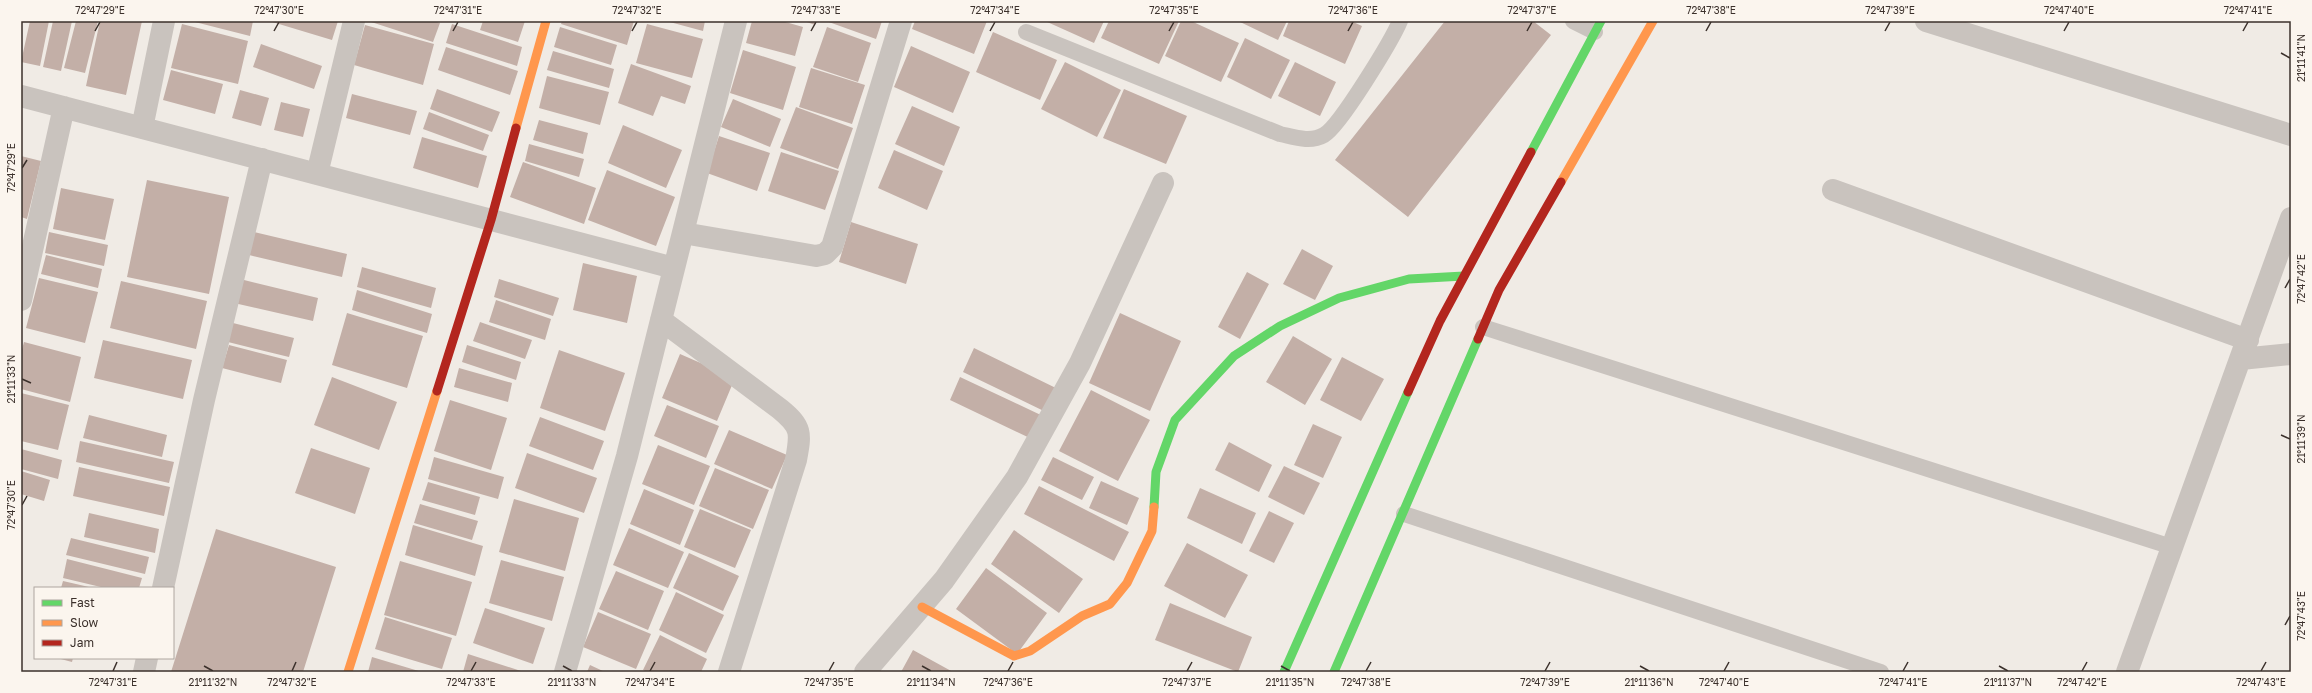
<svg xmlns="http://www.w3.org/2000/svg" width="2312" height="693" font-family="'Golos Text',sans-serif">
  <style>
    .building { fill: #c3afa7 }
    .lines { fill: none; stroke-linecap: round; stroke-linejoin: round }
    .lane { stroke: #c9c3be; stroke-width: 16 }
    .street { stroke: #c9c3be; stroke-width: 22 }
    .fast { stroke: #63d668; stroke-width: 9 }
    .slow { stroke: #ff974d; stroke-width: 9 }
    .jam { stroke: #b3261e; stroke-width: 9 }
    .ticks { fill: none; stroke: #3b302b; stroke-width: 1.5 }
    .neatline { fill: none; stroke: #3b302b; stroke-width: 1.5 }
    .ticks-label { font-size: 10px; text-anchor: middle; fill: #3b302b }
  </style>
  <rect width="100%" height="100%" fill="#f0ebe5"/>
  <path class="building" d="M30,21H49L40,66L21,62Z
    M53,21H72L61,71L43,67Z
    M76,21H98L85,73L64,68Z
    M100,21H142L126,95L86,86Z
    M191,21H253L250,36Z
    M269,21H338L332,40Z
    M368,21H434L440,23L433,42Z
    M483,21H525L518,42L480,30Z
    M562,21H634L627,45L561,24Z
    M666,21H705L703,31Z
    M752,21H782L803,27L795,56L746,43Z
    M804,21H816L815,25Z
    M826,21H882L876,39Z
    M915,21H987L974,54L912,29Z
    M1045,21H1104L1094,43Z
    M1109,21H1179L1159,64L1101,38Z
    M1181,21H1191L1239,43L1221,82L1165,56Z
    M1238,21H1287L1278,40Z
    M1289,21H1351L1362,26L1345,64L1283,36Z
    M1445,21H1533L1551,35L1408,217L1335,160Z
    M182,24L248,41L238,84L171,68Z
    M452,24L522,47L517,66L446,43Z
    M647,24L703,39L692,78L636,63Z
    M365,25L434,44L423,85L354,65Z
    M560,27L617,45L611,65L554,47Z
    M827,27L871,43L858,82L813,67Z
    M993,32L1057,60L1040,100L976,72Z
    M1245,38L1290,60L1271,99L1227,77Z
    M261,44L322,66L314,89L253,67Z
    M911,46L970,72L953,113L894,87Z
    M446,47L518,71L510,95L438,70Z
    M743,50L796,67L783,110L730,93Z
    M553,51L614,69L609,88L547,70Z
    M1065,62L1121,90L1097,137L1041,109Z
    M1295,62L1336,82L1320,116L1278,96Z
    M631,64L691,86L685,104L661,96L653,116L618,103Z
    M811,68L865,85L852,124L799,107Z
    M171,70L223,84L215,114L163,100Z
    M547,76L609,92L600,125L539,108Z
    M437,89L500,112L492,132L430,109Z
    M1124,89L1187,116L1166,164L1103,138Z
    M240,90L269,98L261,126L232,118Z
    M352,94L417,111L410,135L346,118Z
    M733,99L781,119L770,147L721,127Z
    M281,102L310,109L303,137L274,130Z
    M912,106L960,127L944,166L895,144Z
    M796,107L853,128L838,169L780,148Z
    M429,112L489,135L483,151L423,129Z
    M539,120L588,133L583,154L533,140Z
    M623,125L682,150L666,188L608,163Z
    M719,136L770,153L757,191L707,173Z
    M422,137L487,156L478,188L413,168Z
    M529,144L584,159L579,177L525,161Z
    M894,150L943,171L927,210L878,188Z
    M781,152L839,171L825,210L768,191Z
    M21,156L41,161L27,219L21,217Z
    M523,162L596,188L584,224L510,197Z
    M607,170L675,197L656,246L588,220Z
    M147,180L229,197L209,294L127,277Z
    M61,188L114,199L105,240L53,229Z
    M851,222L918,244L906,284L839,262Z
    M49,232L108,245L104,266L45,253Z
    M254,232L347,254L342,277L249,255Z
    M1302,249L1333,266L1315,300L1283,284Z
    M46,255L102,269L98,288L41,274Z
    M583,263L637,276L627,323L573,310Z
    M362,267L436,288L431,308L357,287Z
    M1247,272L1269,284L1240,339L1218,327Z
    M39,278L98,292L85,343L26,328Z
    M240,279L318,298L313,321L234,303Z
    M499,279L559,298L553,316L494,297Z
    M121,281L207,301L196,349L110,328Z
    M357,290L432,314L427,333L352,310Z
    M496,300L551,319L545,340L489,322Z
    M347,313L423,336L407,388L332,365Z
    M1120,313L1181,341L1150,411L1089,383Z
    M229,322L294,338L289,357L224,341Z
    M480,322L532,340L525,359L473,341Z
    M1293,336L1332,359L1305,405L1266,382Z
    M103,340L192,360L183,399L94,378Z
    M24,342L81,357L70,402L21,389V353Z
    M229,345L287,360L281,383L222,368Z
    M467,345L521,362L516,380L462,362Z
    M974,348L1062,391L1050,414L963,372Z
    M559,350L625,373L605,431L540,408Z
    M680,354L735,378L717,421L662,398Z
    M1342,357L1384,379L1361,421L1320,400Z
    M459,368L512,383L508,402L454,387Z
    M332,377L397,402L379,450L314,425Z
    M960,377L1045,417L1034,440L950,400Z
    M1091,390L1150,420L1118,481L1059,451Z
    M21,393L69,405L58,450L21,441Z
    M450,400L507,418L491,470L434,451Z
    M667,405L719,426L706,458L654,436Z
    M89,415L167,435L162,457L83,438Z
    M540,417L604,441L593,470L529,446Z
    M1313,424L1342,437L1323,478L1294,465Z
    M729,430L787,455L772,489L714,464Z
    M80,441L174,462L169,483L76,462Z
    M1229,442L1272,465L1259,492L1215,470Z
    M658,445L710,466L694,505L642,484Z
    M311,448L370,468L355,514L295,493Z
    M21,449L62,460L58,479L21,469Z
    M527,453L597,478L584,513L515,488Z
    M434,457L504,477L498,499L428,479Z
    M1053,457L1094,477L1082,500L1041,480Z
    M1284,466L1320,483L1304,515L1268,497Z
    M79,467L170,487L164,516L73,496Z
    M715,468L769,490L753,529L699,506Z
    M21,471L50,480L44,501L21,494Z
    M1101,481L1139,498L1127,525L1089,508Z
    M428,482L480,497L475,515L422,500Z
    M1039,486L1129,532L1114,561L1024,514Z
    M1200,488L1256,513L1242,544L1187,518Z
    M644,489L694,510L680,545L630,524Z
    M514,499L579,518L565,571L499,552Z
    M420,504L478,521L472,540L414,523Z
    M700,509L751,530L735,568L684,547Z
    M1269,511L1294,523L1274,563L1249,551Z
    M89,513L159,529L155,553L84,537Z
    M413,525L483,546L475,576L405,555Z
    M629,528L684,552L668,588L613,565Z
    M216,529L336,567L303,672H171Z
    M1014,530L1083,579L1059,613L991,564Z
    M71,538L149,557L145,574L66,555Z
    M1187,543L1248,575L1225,618L1164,586Z
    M689,553L739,576L723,611L673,588Z
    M67,559L142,578L139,588H105L63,578Z
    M501,560L564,577L552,621L489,603Z
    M400,561L472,582L456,636L384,615Z
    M986,568L1047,613L1017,654L956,609Z
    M616,571L664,591L648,630L599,609Z
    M63,581L89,587V588H61Z
    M676,592L724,615L706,653L659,630Z
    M1170,603L1252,637L1238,672L1155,640Z
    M485,608L545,628L533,664L473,643Z
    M598,612L651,634L636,669L583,647Z
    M385,617L452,638L442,669L375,649Z
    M660,635L707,659L701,672H647L643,670Z
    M913,650L953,672H901Z
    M468,654L524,672H463Z
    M372,657L422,672H368Z
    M57,658H73L72,662Z
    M590,665L605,672H587Z"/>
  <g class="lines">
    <path class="lane" d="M1573,21L1595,32
      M1026,32L1280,134C1294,137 1310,143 1324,135C1340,126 1392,40 1400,21
      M1483,327L2172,547
      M1404,514L1881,672"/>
    <path class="street" d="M1926,21L2291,135
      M21,96L674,268
      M142,128L164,21
      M317,174L354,21
      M1833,190L2248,340
      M683,233L816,256L825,254L832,247L901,21
      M21,300L64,107
      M661,320L780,409C802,427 801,433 796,460L729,672
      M2241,359L2291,354
      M163,588L204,400L262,159
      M144,672L147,658
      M565,672L627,456L736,21
      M865,672L944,580L1017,477L1080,363L1163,183
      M2127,672L2291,218"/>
    <path class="fast" d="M1531,152L1601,21
      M1154,507L1156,472L1175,420L1234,356L1280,326L1339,298L1409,279L1464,276
      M1284,672L1408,392
      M1334,672L1478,339"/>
    <path class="slow" d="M516,128L546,21
      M1561,182L1653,21
      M922,607L1014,656L1030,651L1082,616L1110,604L1127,583L1152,531L1154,507
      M348,672L437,391"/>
    <path class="jam" d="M1478,339L1499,290L1561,182
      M437,391L491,220L516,128
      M1408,392L1440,321L1531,152"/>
  </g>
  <path class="ticks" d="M95,31L100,22M274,31L279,22M453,31L458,22M632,31L637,22M811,31L816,22M990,31L995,22M1169,31L1174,22M1348,31L1353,22M1527,31L1532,22M1706,31L1711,22M1885,31L1890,22M2064,31L2069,22M2243,31L2248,22M2281,53L2290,58M22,168L27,160M2285,288L2290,279M22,379L31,383M2281,435L2290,439M22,505L27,496M2285,625L2290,616M204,666L213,671M563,666L572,671M922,666L931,671M1281,666L1290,671M1640,666L1649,671M1999,666L2008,671M113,671L117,662M292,671L296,662M471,671L476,662M650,671L655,662M829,671L834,662M1008,671L1013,662M1187,671L1192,662M1366,671L1371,662M1545,671L1550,662M1724,671L1729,662M1903,671L1908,662M2082,671L2087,662M2261,671L2266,662"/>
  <rect width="2312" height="693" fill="none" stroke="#fbf5ee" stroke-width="44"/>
  <rect x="34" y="587" width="140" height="72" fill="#fbf5ee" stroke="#aea6a0"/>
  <rect x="42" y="600" width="20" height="6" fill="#63d668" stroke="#aea6a0"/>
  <text x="70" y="607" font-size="12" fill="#3b302b">Fast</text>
  <rect x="42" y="620" width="20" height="6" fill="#ff974d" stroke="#aea6a0"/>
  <text x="70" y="627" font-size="12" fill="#3b302b">Slow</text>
  <rect x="42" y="640" width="20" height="6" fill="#b3261e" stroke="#aea6a0"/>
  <text x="70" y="647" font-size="12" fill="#3b302b">Jam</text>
  <rect x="22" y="22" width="2268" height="649" class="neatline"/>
  <g class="ticks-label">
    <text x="100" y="14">72°47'29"E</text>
    <text x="279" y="14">72°47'30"E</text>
    <text x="458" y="14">72°47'31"E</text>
    <text x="637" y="14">72°47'32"E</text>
    <text x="816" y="14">72°47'33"E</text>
    <text x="995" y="14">72°47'34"E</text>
    <text x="1174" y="14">72°47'35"E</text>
    <text x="1353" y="14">72°47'36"E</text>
    <text x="1532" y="14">72°47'37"E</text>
    <text x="1711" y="14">72°47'38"E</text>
    <text x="1890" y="14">72°47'39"E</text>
    <text x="2069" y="14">72°47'40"E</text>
    <text x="2248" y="14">72°47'41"E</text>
    <text transform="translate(2301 58) rotate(-90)" y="4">21°11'41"N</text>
    <text transform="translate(11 168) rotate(-90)" y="4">72°47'29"E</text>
    <text transform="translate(2301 279) rotate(-90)" y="4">72°47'42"E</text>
    <text transform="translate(11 379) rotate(-90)" y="4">21°11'33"N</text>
    <text transform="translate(2301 439) rotate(-90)" y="4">21°11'39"N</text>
    <text transform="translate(11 505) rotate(-90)" y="4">72°47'30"E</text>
    <text transform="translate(2301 616) rotate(-90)" y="4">72°47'43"E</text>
    <text x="113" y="686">72°47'31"E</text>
    <text x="213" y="686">21°11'32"N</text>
    <text x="292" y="686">72°47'32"E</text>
    <text x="471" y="686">72°47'33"E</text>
    <text x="572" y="686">21°11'33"N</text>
    <text x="650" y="686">72°47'34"E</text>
    <text x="829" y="686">72°47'35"E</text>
    <text x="931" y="686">21°11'34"N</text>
    <text x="1008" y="686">72°47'36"E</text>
    <text x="1187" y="686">72°47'37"E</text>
    <text x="1290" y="686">21°11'35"N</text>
    <text x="1366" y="686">72°47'38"E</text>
    <text x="1545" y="686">72°47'39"E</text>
    <text x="1649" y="686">21°11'36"N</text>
    <text x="1724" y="686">72°47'40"E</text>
    <text x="1903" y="686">72°47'41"E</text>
    <text x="2008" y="686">21°11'37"N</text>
    <text x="2082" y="686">72°47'42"E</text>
    <text x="2261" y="686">72°47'43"E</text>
  </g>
</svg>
